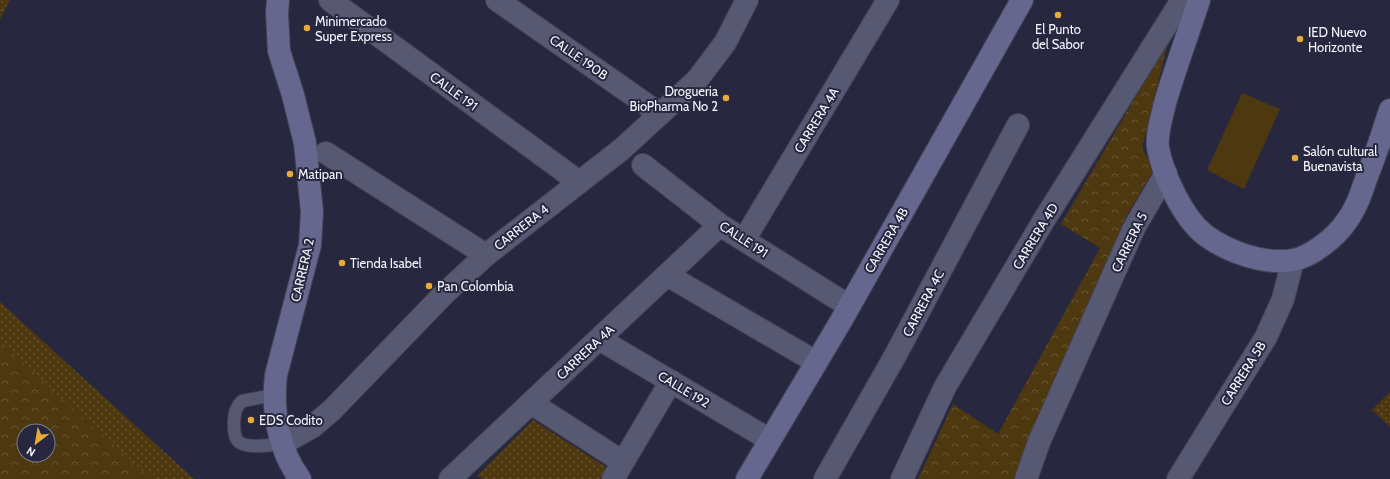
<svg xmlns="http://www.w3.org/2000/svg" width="1390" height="479" font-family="Cabin,sans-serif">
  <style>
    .grass { fill: url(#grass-dots); fill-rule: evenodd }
    .forest { fill: url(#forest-crowns); fill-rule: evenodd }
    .garden { fill: #4e380f }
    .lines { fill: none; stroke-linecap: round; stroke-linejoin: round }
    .service-casing { stroke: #434255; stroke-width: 14 }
    .minor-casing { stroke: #434255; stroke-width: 24 }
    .tertiary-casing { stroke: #434255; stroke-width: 24 }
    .secondary-casing { stroke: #434255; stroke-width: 24 }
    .service { stroke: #575872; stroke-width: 12 }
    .minor { stroke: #575872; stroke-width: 22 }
    .tertiary { stroke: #575872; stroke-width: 22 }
    .secondary { stroke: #66678f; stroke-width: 22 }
    .poi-dot { fill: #e8ab37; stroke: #27283f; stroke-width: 1.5 }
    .labels { text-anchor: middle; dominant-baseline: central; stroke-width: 4; stroke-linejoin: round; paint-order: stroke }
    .poi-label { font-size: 13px; fill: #f3f4fd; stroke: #27283f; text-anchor: start }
    .street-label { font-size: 13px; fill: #f3f4fd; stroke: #27283f }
  </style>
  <defs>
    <pattern id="grass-dots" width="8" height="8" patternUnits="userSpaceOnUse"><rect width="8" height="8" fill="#4e380f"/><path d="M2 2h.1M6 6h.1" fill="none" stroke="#685533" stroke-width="1.8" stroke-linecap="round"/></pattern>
    <pattern id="forest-crowns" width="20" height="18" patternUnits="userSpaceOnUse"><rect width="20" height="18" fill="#4e380f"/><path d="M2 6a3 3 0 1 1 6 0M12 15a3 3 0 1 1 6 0" fill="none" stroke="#685533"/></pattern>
  </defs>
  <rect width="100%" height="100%" fill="#27283f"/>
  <path class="grass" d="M0,0H10L0,19Z
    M0,302L194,479H0ZM24,431H48V455H24Z
    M1390,392V427L1372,410Z
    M533,420L606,467L600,479H483L477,476Z"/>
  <path class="forest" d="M1168,42L1142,148L1154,169L1124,220L1026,454L1017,479H918L953,404L998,434L1100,248L1061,224Z
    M0,341L78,413L152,479H0ZM24,431H48V455H24Z"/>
  <path class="garden" d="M1242,93L1280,109L1244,189L1207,170Z"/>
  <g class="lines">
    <defs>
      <path id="service" d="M274,395L242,401C235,408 234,415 234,424C234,430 234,438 239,442C247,449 271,445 282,444"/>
      <path id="minor" d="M330,0L579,182
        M497,0L660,114
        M326,153L486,255
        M643,165L720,225L849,306
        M744,240L888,0
        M667,275L816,362
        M599,339L770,440
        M531,403L623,462
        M450,479L720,225
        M613,479L671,381
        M825,479L895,356L1018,125
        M902,479L945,387L1044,220L1182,0
        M1026,479L1039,442L1134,228L1166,173
        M1178,479L1266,337L1283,299L1293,260"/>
      <path id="tertiary" d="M282,444L312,427L332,410L444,294L486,255L622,149L697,80L725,43L747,0"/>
      <path id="secondary" d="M278,0L277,13L279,51L293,95L305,143L312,212L310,245L276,375C272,411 278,449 300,479
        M1199,0C1188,34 1175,69 1165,103C1162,117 1156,134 1158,148C1163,175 1183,218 1205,235C1228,252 1264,265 1293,260C1311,257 1336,237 1346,222C1356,209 1361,194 1366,179C1375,156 1383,133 1390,110
        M747,479L841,321L1022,0"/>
    </defs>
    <use href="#service" class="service-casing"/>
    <use href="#minor" class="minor-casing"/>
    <use href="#tertiary" class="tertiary-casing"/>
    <use href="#secondary" class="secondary-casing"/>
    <use href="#service" class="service"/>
    <use href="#minor" class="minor"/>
    <use href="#tertiary" class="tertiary"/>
    <use href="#secondary" class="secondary"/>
  </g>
  <g class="poi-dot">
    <circle cx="1058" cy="15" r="4"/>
    <circle cx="307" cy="28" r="4"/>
    <circle cx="1300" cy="39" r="4"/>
    <circle cx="726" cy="98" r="4"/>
    <circle cx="1295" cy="158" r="4"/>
    <circle cx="290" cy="174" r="4"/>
    <circle cx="342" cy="263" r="4"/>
    <circle cx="429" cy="286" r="4"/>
    <circle cx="251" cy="420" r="4"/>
  </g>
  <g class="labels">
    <g class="poi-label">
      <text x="315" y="21">Minimercado<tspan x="315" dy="15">Super Express</tspan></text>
      <text x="1058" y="29" text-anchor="middle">El Punto<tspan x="1058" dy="15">del Sabor</tspan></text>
      <text x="1308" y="32">IED Nuevo<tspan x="1308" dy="15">Horizonte</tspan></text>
      <text x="718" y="91" text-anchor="end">Drogueria<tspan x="718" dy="15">BioPharma No 2</tspan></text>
      <text x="1303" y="151">Salón cultural<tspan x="1303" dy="15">Buenavista</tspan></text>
      <text x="298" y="174">Matipan</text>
      <text x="350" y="263">Tienda Isabel</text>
      <text x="437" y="286">Pan Colombia</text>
      <text x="259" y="420">EDS Codito</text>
    </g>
    <g class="street-label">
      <text transform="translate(579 57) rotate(35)">CALLE 190B</text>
      <text transform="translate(454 91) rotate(36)">CALLE 191</text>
      <text transform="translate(816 120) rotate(-59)">CARRERA 4A</text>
      <text transform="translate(521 227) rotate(-38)">CARRERA 4</text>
      <text transform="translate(1035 236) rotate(-59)">CARRERA 4D</text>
      <text transform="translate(744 239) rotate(33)">CALLE 191</text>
      <text transform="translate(886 240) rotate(-60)">CARRERA 4B</text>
      <text transform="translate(1129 242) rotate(-64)">CARRERA 5</text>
      <text transform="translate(302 270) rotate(-77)">CARRERA 2</text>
      <text transform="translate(923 303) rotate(-62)">CARRERA 4C</text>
      <text transform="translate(585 352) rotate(-43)">CARRERA 4A</text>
      <text transform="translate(1243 373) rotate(-58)">CARRERA 5B</text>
      <text transform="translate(684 389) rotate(31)">CALLE 192</text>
    </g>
  </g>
  <g transform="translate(36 443) rotate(211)"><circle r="19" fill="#27283f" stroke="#797a8b"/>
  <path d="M0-3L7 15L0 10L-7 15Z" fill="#e8ab37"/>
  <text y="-6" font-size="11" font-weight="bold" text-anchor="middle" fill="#f3f4fd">N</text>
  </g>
</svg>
